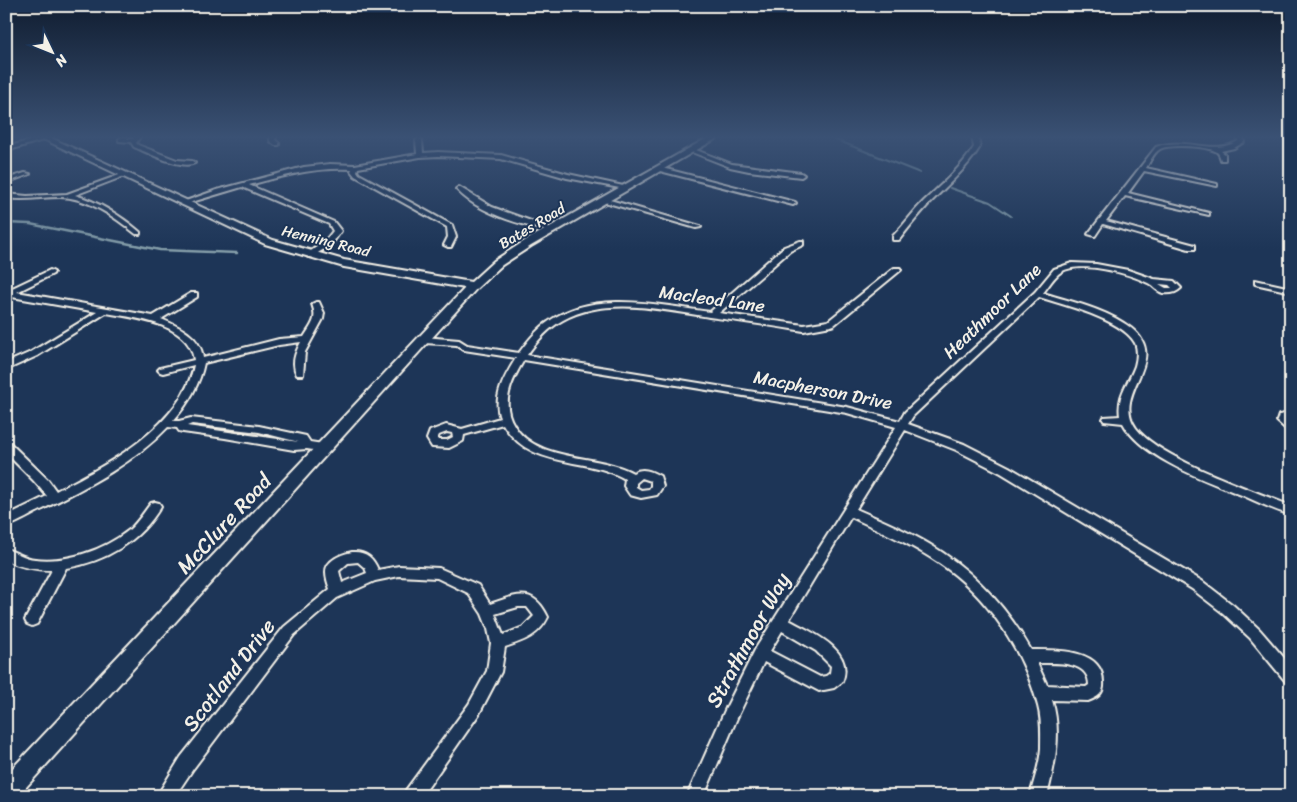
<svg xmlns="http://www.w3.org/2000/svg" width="1297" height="802" font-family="Sriracha,sans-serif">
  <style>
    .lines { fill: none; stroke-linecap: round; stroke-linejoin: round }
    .stream-far1 { stroke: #869faa; stroke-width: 2 }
    .stream { stroke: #869faa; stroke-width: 2.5 }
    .street-casing { stroke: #f4f1e8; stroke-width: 4 }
    .secondary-casing { stroke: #f4f1e8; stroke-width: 4 }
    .street { fill: #1d3557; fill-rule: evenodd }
    .secondary { fill: #1d3557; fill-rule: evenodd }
    .labels { text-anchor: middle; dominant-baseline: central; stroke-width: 4; stroke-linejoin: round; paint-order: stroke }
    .far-street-label { font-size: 15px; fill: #f4f1e8; stroke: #1d3557 }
    .street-label { font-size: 18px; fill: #f4f1e8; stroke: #1d3557 }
    .near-street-label { font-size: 21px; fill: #f4f1e8; stroke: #1d3557 }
  </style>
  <rect width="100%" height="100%" fill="#1d3557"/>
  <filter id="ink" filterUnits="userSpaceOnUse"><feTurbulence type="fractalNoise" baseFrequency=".02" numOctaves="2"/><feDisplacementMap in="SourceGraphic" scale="10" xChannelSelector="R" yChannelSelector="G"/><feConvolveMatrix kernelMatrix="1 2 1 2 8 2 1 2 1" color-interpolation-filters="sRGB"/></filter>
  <g filter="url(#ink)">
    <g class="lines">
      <path class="stream-far1" d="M829,137L920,173
        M950,188L990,202L1011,216"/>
      <path class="stream" d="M6,223L30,224L160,250L237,253"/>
      <defs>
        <path id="street" d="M43,137H53L6,151V147Z
          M122,137H129L127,139H133L134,137H140L136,143L138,145L177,160L192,161L195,163C181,170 149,153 134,147L131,142L119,141V139Z
          M270,137H276L275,140L279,143V145H275L270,141Z
          M972,137H978L980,147C966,170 945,187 927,206C917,217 908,228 899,240H893V236C904,225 913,212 924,201C942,184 961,168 974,147Z
          M1237,137H1243L1244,142L1234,148L1221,151L1225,154V160H1221C1220,157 1219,152 1215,151C1205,146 1170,144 1160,149C1153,153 1150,162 1146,168L1217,184V186L1144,171L1128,193L1209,213V215L1125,196L1106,221L1195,245V249H1189L1103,224L1095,236L1088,234L1156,147C1186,136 1213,156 1238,141Z
          M419,138L422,140L423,153L438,152L501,155L568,174L628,187L625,189L567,178L501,159L438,156L420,157L358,168L357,171L359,174L452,225L456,237L451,247H448L444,245L448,237L447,227L355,176L351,171L352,169C314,167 284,176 249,185L334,222L341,231L331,245L311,257H308V253L325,241L333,231L329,224L242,187L185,204L180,203L217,190L304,167L330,164L355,165L417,154L416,140Z
          M691,148L732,164L801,173L804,175L801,177L749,171L730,167L689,151L688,150Z
          M658,167L795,202L796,203L793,205L656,170L655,169Z
          M25,173L30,174L6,183V179Z
          M122,174L127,175L75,195C99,202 121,216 140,232V234H136C116,218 87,197 60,197C42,197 25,201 6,198V194L27,196L67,194Z
          M459,187L492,207L556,230L552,232C520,224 479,214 456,189Z
          M603,198L700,226L701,227L696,228L601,201V199Z
          M800,241H803V245L790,251L719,313L804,325L828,321L894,268H900L901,270L834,325L831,326L804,331C772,326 741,321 709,317C662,310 607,296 563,320C548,328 537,341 527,355L847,407L900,421L905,412L1035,292L1054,269L1072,263L1096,264L1128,270L1154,279L1174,281L1181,288C1176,293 1170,294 1163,293C1156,291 1153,285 1148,283C1129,273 1080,260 1061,272C1054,276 1048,287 1043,293C1072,302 1106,309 1131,328C1172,361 1110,392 1136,428C1159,459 1253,490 1291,506V515C1275,510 1259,503 1244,496C1209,482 1141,458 1123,423L1104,421L1103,419L1104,417L1120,416C1117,394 1128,385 1135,366C1137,359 1138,350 1135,343C1122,319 1064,305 1039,297L913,416L908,424L964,444L1009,467L1202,581L1233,605L1260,630L1291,666V684L1286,682L1250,638L1223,613L1192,589L1001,473L956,450L905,430L856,509C881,520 906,530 929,544C973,570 1006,606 1031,650C1054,650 1103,648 1103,682C1104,693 1099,697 1088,701L1052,700C1062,732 1055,764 1047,796H1030C1034,780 1040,764 1041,748C1041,734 1042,720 1038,706C1024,651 987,595 939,563C911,544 881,531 851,517L789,620C811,632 856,650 842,682L834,688L819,691L764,662L737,718L704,796H687L726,708L756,648L896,427L847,413L524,360C512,380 500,403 514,425C536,463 597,453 633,473C642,467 651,471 660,476L663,486L657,495L641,498L630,495L624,486L625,479C585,455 531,471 503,424L464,435L463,441L449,448L432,447L427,439L430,431L446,425L462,429L500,418C492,397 505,376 516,358L464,350L457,345L424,343L420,340L424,337L459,340L467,345L519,353C527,342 536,330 548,322C593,289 660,305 710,312L784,247ZM1159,284L1169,285L1172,288H1166ZM447,432L452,433L453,437L447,440H439L437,439L439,435ZM642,478L651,481V486L649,489L641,490L636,487V483ZM782,631L816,651L831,666L830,673L826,676L820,677L770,651ZM1037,663C1055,663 1089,660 1089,685L1086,687L1047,685Z
          M50,270L54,272L53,274L17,292L153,316L191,293H197V297L161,319C178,326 201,336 203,358L279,339L304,337C312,324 318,319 312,304L316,302H319L324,313L323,319L305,352L303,375H297C291,364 295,353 301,342L279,345L204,363C200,384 188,404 173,421H179L191,418L259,426L306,436L310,442L329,445L330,448L329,451L325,452L307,449L294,450L225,438L183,432L179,431L177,428L168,427C134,463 88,486 45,508C32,514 20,522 6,527V516L47,496L33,480L6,453V442L10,443L48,480L56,491C106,466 182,426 194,365L163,373L160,372L158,370L160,368L194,360C190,323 135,318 106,313L37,356L6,370V363L31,352L97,312L6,296V291ZM192,424L259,432L299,442L187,426Z
          M1255,280L1291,288V292L1255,284Z
          M1291,390V403L1286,400V393Z
          M1291,413V419L1287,420L1291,423V431L1287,430L1277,421L1279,415Z
          M155,502L159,503L161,506C141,541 105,562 66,568L37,624L32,626L27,624L25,620L52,570C35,570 21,568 6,560V549C16,552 24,558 35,559C67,563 104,550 129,530C138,522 144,512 151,503Z
          M352,552C365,551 373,557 378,570L399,566L439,568L478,585L490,604C517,595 533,586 548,617C539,636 523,641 505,647L501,672L479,714L422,796H404L406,790L469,704L487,671L491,643L488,629L482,614L468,593L437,578L399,576L375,581L337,598L294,635L193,769L175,796H157L181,757L284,627L330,589C328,584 326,577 326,572C326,560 342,554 352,552ZM358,562L365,568L367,573L342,583L339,571L348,563ZM518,607H527L534,616L523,627L503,635L495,614Z"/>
        <path id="secondary" d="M39,137H49L273,240L344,260L471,282L494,261L523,242L709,137H719L531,246L502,265L477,288L18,796H6V775L465,288L344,267L265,244Z"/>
      </defs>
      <use href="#street" class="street-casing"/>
      <use href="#secondary" class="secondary-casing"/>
      <use href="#street" class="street"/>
      <use href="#secondary" class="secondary"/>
    </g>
  </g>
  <linearGradient id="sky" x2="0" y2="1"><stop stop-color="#101d30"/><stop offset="0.55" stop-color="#3a5174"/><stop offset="1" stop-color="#3a5174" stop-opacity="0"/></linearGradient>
  <rect width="1297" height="249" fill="url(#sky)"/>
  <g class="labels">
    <g class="far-street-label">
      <text transform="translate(532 226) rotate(-31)">Bates Road</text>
      <text transform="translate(326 241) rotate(14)">Henning Road</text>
    </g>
    <g class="street-label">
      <text transform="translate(712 299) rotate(8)">Macleod Lane</text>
      <text transform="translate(992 311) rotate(-44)">Heathmoor Lane</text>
      <text transform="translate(823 390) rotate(11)">Macpherson Drive</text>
    </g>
    <g class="near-street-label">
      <text transform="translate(224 524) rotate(-47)">McClure Road</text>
      <text transform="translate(748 640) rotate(-61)">Strathmoor Way</text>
      <text transform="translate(229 675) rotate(-52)">Scotland Drive</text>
    </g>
  </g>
  <rect width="1297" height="802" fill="none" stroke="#1d3557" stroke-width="25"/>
  <rect x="12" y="12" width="1272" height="777" fill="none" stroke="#f4f1e8" stroke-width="2" filter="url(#ink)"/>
  <g transform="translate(52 52) rotate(133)" stroke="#1d3557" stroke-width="4" paint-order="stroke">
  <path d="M0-4L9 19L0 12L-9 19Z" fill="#f4f1e8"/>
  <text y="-8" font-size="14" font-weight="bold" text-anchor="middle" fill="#f4f1e8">N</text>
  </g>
</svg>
